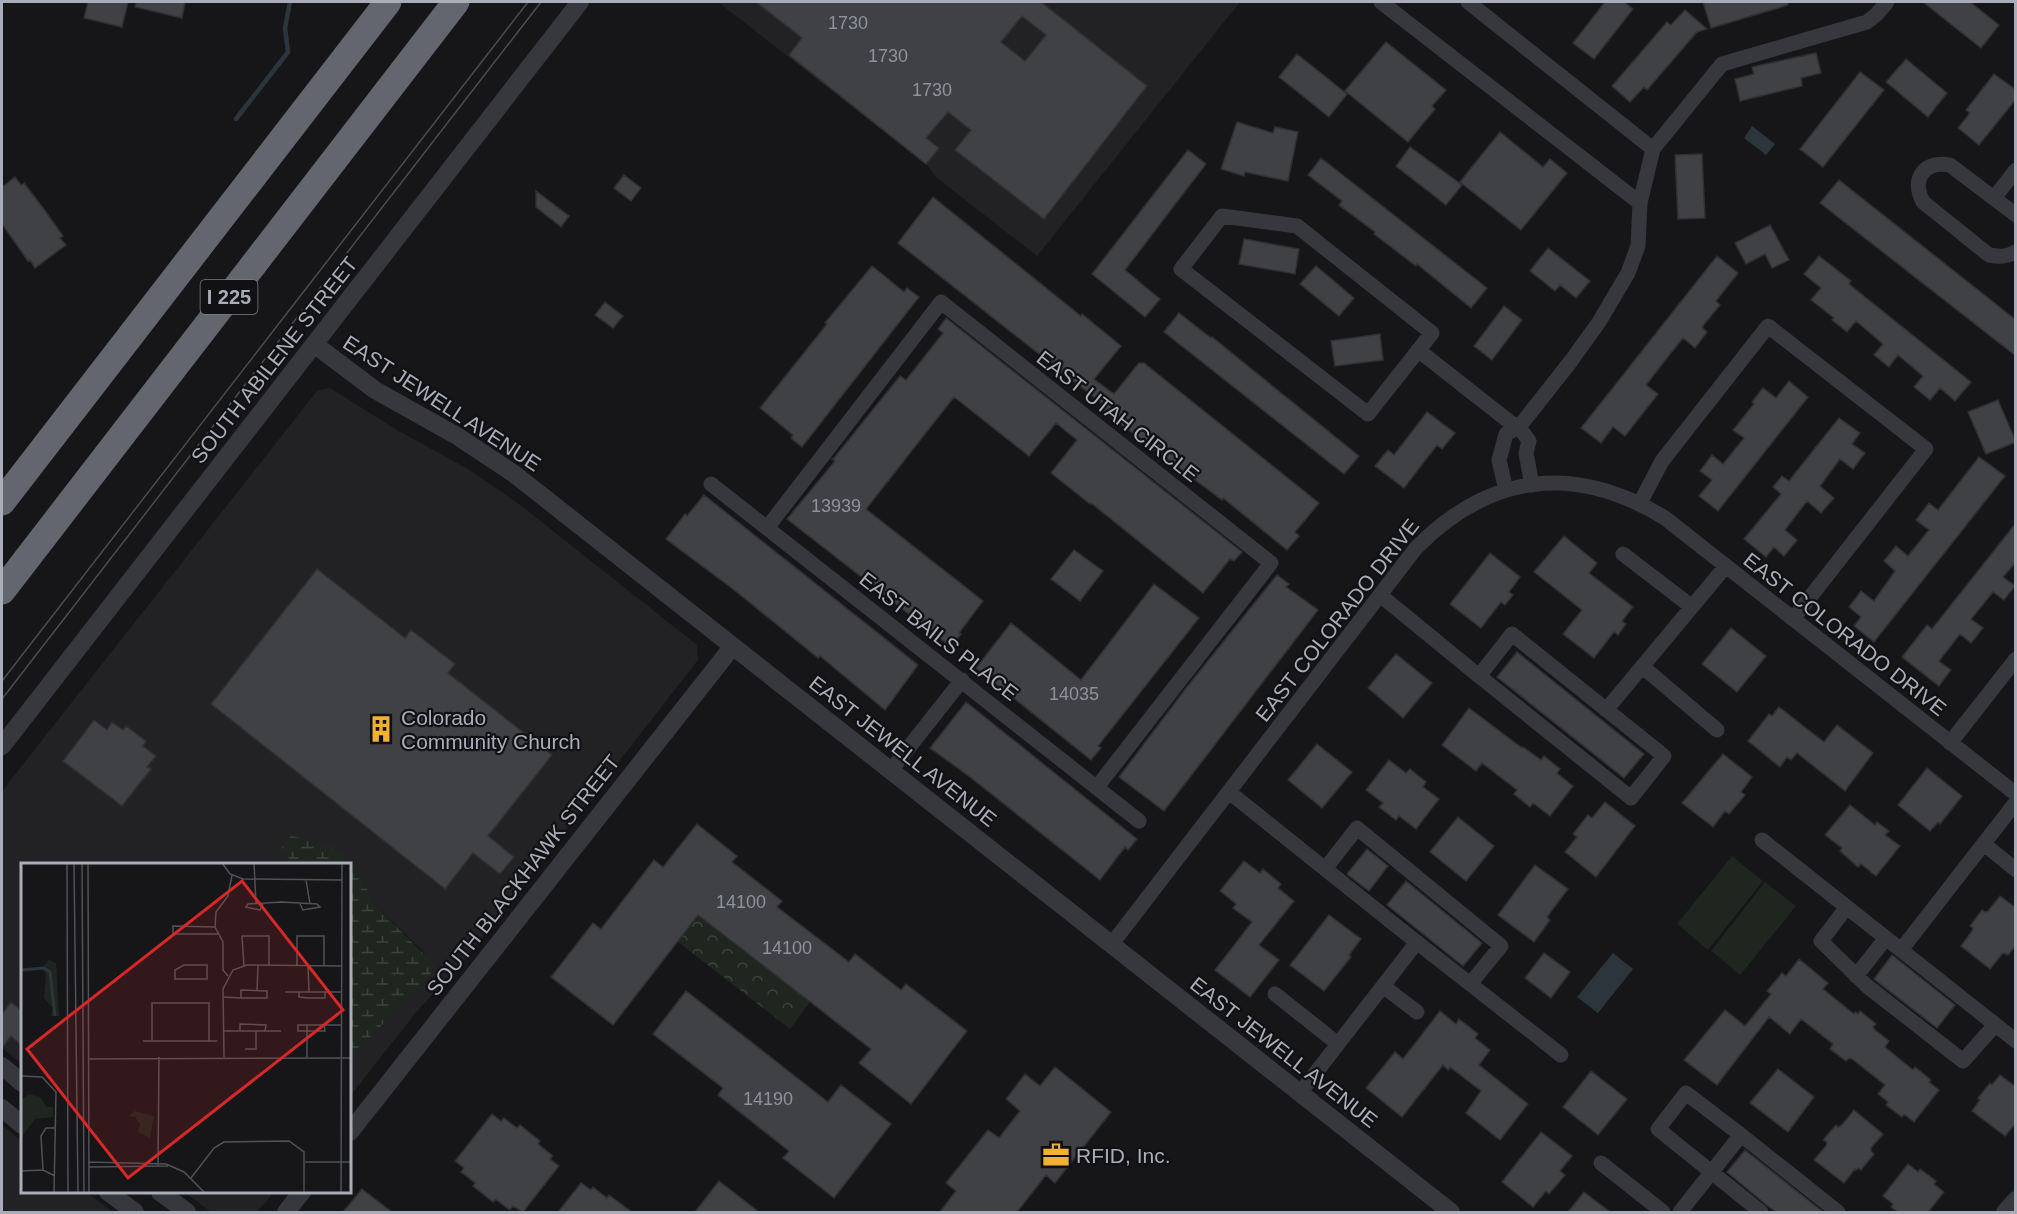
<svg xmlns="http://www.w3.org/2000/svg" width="2017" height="1214" font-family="Arial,sans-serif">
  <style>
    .built { fill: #222225 }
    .grass { fill: #1e261f }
    .wetland { fill: url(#wetland-marsh) }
    .park { fill: url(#park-crowns) }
    .water { fill: #2c353c }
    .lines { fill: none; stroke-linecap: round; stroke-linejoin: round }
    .stream { stroke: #2c353c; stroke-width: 4.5 }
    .building { fill: #404145; stroke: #303034; stroke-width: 1.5; fill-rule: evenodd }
    .minor { stroke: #37383d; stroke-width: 15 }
    .tertiary { stroke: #37383d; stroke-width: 18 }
    .motorway { stroke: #63666e; stroke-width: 27 }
    .tram { stroke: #4a4c52; stroke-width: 1.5 }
    .labels { text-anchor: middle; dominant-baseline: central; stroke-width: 4.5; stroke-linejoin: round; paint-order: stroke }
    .number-label { font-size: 18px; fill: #8e929b }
    .shield { fill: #111113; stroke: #7b7e86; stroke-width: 1.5 }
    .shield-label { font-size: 20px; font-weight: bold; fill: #a8adb8 }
    .street-label { font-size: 21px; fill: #a8adb8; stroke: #111113 }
    .poi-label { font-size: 21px; fill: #a8adb8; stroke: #111113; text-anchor: start }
    .inset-river { fill: none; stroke: #2c353c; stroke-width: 3 }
    .inset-road { fill: none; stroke: #505258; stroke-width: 1.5 }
    .view { fill: #d62828; fill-opacity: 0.15; stroke: #d62828; stroke-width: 3 }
    .inset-edge { fill: none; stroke: #a8adb8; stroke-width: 3 }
  </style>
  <defs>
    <pattern id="wetland-marsh" width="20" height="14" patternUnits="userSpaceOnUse" patternTransform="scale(1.5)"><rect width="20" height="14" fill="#1e261f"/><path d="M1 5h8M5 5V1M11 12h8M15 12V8" fill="none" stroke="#3c433d"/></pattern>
    <pattern id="park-crowns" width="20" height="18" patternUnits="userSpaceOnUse" patternTransform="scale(1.5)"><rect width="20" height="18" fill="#1e261f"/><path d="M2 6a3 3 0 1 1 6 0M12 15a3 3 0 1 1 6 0" fill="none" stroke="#3c433d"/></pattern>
  </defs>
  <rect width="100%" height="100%" fill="#161618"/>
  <path class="built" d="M718,2H1240L1037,256L937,178L926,164Z
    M330,388L397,430L468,469L519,504L697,645L698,660L465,959L418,1010L350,1096V1058L433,970L423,951L373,903L363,881L345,857L292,862L296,864H22V1064L2,1048V791L317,391Z
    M2,1125L22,1141V1192H86L113,1212H2Z
    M184,1192H274L257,1212H211Z"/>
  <path class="grass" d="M1732,856L1763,881L1708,950L1677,924Z
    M1765,882L1796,906L1740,975L1711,951Z"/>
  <path class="wetland" d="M291,836L314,841L331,847L345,857L363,881L373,903L432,962L433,970L429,976L350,1058V864H296L286,856L282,850L283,843Z"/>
  <path class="park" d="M698,915L810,1002L790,1029L677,941Z"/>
  <path class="water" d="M1752,126L1775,144L1766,155L1744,138Z
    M1613,953L1633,969L1598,1013L1577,997Z"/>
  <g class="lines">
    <path class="stream" d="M236,119L288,52L285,28L290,2"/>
  </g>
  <path class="building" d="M88,2H128L122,27L84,18Z
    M136,2H185L182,18L135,7Z
    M756,2H1041L1147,86L1044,219L955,150L971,130L948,112L926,138L939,148L926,164L789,55L802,38ZM1022,16L1046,35L1025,61L1001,42Z
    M1605,2H1624L1633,9L1594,59L1573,43Z
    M1703,2H1788V5L1711,28Z
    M1923,2H1970L1999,25L1981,48Z
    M1685,10L1707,29L1697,32L1647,90L1644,87L1630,102L1612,86L1667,22L1671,25Z
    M1386,42L1446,90L1432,106L1435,109L1408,142L1345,91Z
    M1816,53L1821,73L1801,78L1802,86L1740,101L1735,79L1754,74L1752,67Z
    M1297,54L1347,94L1329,117L1279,77Z
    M1906,59L1947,93L1928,117L1886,82Z
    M1860,72L1884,90L1823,167L1800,149Z
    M1994,74L2016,90V99L1979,145L1958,128L1970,113L1966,110Z
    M1237,122L1273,133L1275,127L1298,132L1288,181L1245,172L1244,176L1221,169Z
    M1500,132L1543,167L1550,159L1567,173L1521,230L1460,182Z
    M1410,147L1462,185L1446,205L1396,166Z
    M1188,150L1206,164L1125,270L1160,299L1145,317L1092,274Z
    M1702,154L1705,218L1678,219L1675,155Z
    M1321,158L1487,288L1471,308L1417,264L1416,266L1374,234L1375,232L1339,205L1342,201L1308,175Z
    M624,175L641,188L631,201L614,188Z
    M15,177L21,185L24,183L46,212L63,236L60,238L66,245L35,268L30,260L28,261L2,224V187Z
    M1839,180L2016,320V356L1820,203Z
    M536,191L569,216L561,227L536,207Z
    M933,197L1081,316L1082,314L1121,346L1094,379L1114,394L1139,363H1144L1319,503L1295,532L1299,536L1287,550L1223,498L1222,500L1102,410L1105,406L898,243Z
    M1770,225L1789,260L1772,268L1765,254L1746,264L1735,243Z
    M1244,239L1299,249L1295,274L1239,264Z
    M1548,248L1590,281L1576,298L1560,285L1555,291L1530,271Z
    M1717,256L1738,273L1716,301L1720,305L1702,327L1707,332L1695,348L1683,338L1670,354L1646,385L1658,394L1625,436L1613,427L1601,443L1581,428Z
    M1819,256L1851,281L1849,284L1971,382L1955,401L1940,388L1930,400L1914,387L1923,376L1898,355L1889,367L1874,355L1883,344L1856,321L1847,332L1832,320L1834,318L1811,300L1821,288L1804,274Z
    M872,266L904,292L907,288L919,297L802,447L791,438L793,435L760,408L827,324L825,323Z
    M1316,266L1354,298L1339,316L1300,284Z
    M605,302L623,316L613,328L595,315Z
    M1504,306L1522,320L1492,360L1474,346Z
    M1179,313L1211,338L1212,337L1359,456L1344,474L1164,332Z
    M946,318L1242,552L1234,561L1230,559L1203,593L1091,503L1090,504L1051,473L1077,440L1056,423L1029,456L954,397L866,509L983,601L959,633L961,634L951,647L787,519L835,461L832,459L834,458L900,376L906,380L943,333L938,329Z
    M1380,334L1383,360L1335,366L1331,341Z
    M1789,381L1808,397L1718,511L1699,496L1712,480L1700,471L1712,455L1723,464L1744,438L1733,430L1754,404L1752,402L1763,388L1776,398Z
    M1998,400L2016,442L1986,454L1968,412Z
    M1427,412L1455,433L1442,449L1437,445L1404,488L1375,466L1388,450L1394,455Z
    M1839,418L1860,433L1852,444L1865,453L1853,469L1840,459L1820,486L1834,498L1821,513L1807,501L1785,530L1797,540L1784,556L1774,547L1766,557L1744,539L1781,494L1773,487L1782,476L1789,481Z
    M1979,457L2005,476L1874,642L1854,626L1861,617L1849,607L1861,591L1874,601L1895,571L1884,561L1896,546L1908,556L1929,530L1916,520L1929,503L1938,510Z
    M704,495L918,665L885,710L820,656L818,658L733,589L666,539L685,514L687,516Z
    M2016,523V562L2003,577L2015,586L2004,600L1993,592L1971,619L1983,628L1971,643L1960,634L1939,661L1951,670L1939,686L1902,657L1927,625L1932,629Z
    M1564,536L1597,563L1589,573L1633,607L1622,621L1626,624L1618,635L1614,632L1594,658L1563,634L1582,610L1534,572Z
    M1074,550L1103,571L1080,601L1051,579Z
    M1490,553L1520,577L1509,592L1513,595L1505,605L1501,602L1481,628L1450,604Z
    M317,569L405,638L411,630L455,664L448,673L552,755L488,836L514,857L500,874L473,853L445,889L211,704Z
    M1277,575L1289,584L1286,587L1318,610L1164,811L1119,777L1187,687Z
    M1154,584L1199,618L1098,746L1101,748L1091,760L976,668L1011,623L1081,680Z
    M1731,628L1766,656L1737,692L1702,664Z
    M1517,652L1644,754L1624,778L1497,677Z
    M1396,654L1432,683L1403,718L1368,688Z
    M966,702L1137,839L1128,850L1125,847L1100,880L970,777L930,748Z
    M1779,707L1824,742L1837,725L1873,753L1845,791L1797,753L1791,760L1787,757L1780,767L1748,741L1769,714L1772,716Z
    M1469,708L1522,748L1523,747L1541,760L1544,756L1560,769L1557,773L1573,786L1550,816L1533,803L1530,807L1514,794L1517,790L1482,763L1476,771L1442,745Z
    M94,720L107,730L112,722L123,730L126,726L146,741L143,746L156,756L147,767L151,769L122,806L63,761Z
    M1317,744L1352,772L1322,808L1288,780Z
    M1723,754L1752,777L1741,792L1745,795L1729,814L1725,811L1713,827L1682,803Z
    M1389,760L1406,773L1410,769L1426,782L1423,787L1439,799L1416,829L1399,816L1396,820L1379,807L1383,803L1366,790Z
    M1927,768L1962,796L1940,824L1938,822L1930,831L1898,805Z
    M1605,802L1635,826L1596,877L1565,852L1577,837L1573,834L1588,815L1592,818Z
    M1850,805L1875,825L1877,822L1889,831L1885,835L1900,846L1876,876L1861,864L1858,867L1840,851L1842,848L1825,835Z
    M1458,817L1494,846L1466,881L1430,852Z
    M697,824L737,856L732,862L782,901L777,907L849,962L855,954L901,990L906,984L967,1031L911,1104L859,1063L871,1049L698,915L613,1025L551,977L593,923L601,929L654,860L663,867Z
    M1367,849L1388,866L1369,891L1347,874Z
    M1244,861L1260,873L1263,869L1281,884L1278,888L1294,901L1259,945L1279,960L1250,997L1215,970L1252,922L1233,908L1236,904L1220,891Z
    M1535,865L1568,889L1547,917L1550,920L1534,942L1498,915Z
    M1406,881L1482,943L1463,966L1387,905Z
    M2000,896L2016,908V945L2008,955L2004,953L2002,954L1990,969L1961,946L1972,931L1973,928L1970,926L1982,910L1985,912L1988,911Z
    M1329,915L1361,939L1349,955L1351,957L1324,991L1290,965Z
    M1544,953L1570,972L1551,998L1525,978Z
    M1892,955L1955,1005L1937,1028L1874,979Z
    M1799,959L1828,983L1823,989L1854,1014L1855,1012L1858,1014L1860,1011L1876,1024L1873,1027L1875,1030L1889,1041L1885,1047L1913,1070L1915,1067L1931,1080L1929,1082L1939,1090L1914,1122L1904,1114L1902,1117L1886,1105L1888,1102L1878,1094L1885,1085L1852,1059L1849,1058L1846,1061L1830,1049L1833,1044L1801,1019L1790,1034L1769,1017L1717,1085L1684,1060L1725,1010L1745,1026L1771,994L1767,991L1782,973L1786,976Z
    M686,991L828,1102L841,1085L891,1124L834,1198L783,1158L789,1151L718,1095L723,1088L653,1034Z
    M11,1002L22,1011V1046L11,1036L2,1048V1014Z
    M1440,1011L1456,1024L1459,1019L1478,1034L1475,1038L1490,1050L1479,1065L1528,1104L1500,1140L1466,1113L1481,1091L1450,1067L1448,1070L1443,1065L1402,1117L1366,1088L1395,1052L1403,1059Z
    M1055,1067L1111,1112L1055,1183L1046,1175L1017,1212H940L956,1191L946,1183L988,1130L999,1138L1020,1111L1006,1099L1025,1074L1040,1086Z
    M1778,1069L1814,1097L1788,1132L1750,1103Z
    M1591,1071L1627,1099L1598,1135L1563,1107Z
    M2000,1075L2016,1087V1123L2005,1136L1972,1111L1980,1100L1978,1098L1990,1083L1992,1085Z
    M1854,1110L1883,1134L1871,1148V1151L1874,1154L1861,1170L1858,1168L1856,1170L1855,1169L1844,1183L1814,1160L1826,1146L1827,1142L1823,1140L1836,1125L1838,1127L1842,1125Z
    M492,1114L501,1121L504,1118L517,1128L520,1125L540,1141L538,1144L553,1156L550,1159L559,1166L523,1212L513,1206L510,1210L495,1199L493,1202L473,1186L475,1183L461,1172L464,1168L455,1161Z
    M1541,1132L1572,1156L1560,1171L1565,1175L1549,1194L1546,1191L1533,1207L1502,1182Z
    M1745,1150L1823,1212H1776L1769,1207L1727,1172Z
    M1908,1164L1918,1172L1920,1169L1936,1181L1934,1184L1944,1192L1928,1212H1898L1891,1207L1893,1204L1883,1196Z
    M719,1181L759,1212H695Z
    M581,1183L591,1190L593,1187L607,1198L609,1195L632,1212H558Z
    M362,1189L392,1212H343Z
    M1584,1192L1610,1212H1568Z"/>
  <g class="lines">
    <path class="minor" d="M1381,2L1640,203
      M1468,2L1653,149
      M1994,198L2016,170
      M2016,215L1950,165C1924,161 1911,178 1923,202L1989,255C2000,257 2006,257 2016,252
      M1222,216L1297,226L1432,333L1368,414L1181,269Z
      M1418,350L1511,423L1519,427
      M1519,427L1529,441L1526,453L1532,485
      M711,484L1139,821
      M1506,490L1499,460L1506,434L1519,427L1571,361L1599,322L1628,273L1638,246L1640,203L1653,149L1722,64L1867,22L1877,14L1887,2
      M1640,503L1662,461L1768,326L1926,449L1793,619
      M767,528L941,302L1271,563L1097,787
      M1623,554L1692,607
      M1380,595L1479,676L1512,634L1664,756L1631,798L1479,676
      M1643,667L1717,730
      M1606,710L1726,566
      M1950,743L2016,659
      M891,770L962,680
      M1229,792L1414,940L1561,1055
      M1762,840L2016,1041
      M1984,844L2016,870
      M1325,869L1357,828L1501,946L1470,984
      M1847,907L1821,941L1867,986L1963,1061L1995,1025
      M1111,945L1416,548C1490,473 1575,463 1665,518L2016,794
      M1901,950L2016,802
      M1856,976L1886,938
      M1383,986L1417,1012
      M1275,994L1338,1044L1417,942
      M1300,1093L1338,1044
      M1741,1135L1686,1093L1658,1129L1761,1212
      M1601,1163L1663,1212
      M1680,1212L1741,1135L1838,1212"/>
    <path class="tertiary" d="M314,344L375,390L457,436L513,473L1451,1212
      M2,746L580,2
      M2,1066L22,1083
      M2,1108L22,1125
      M350,1132L733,646
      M108,1192L135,1212
      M160,1192L187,1212
      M286,1212L302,1192
      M2005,1212L2016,1200"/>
    <path class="motorway" d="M2,502L388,2
      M2,591L456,2"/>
    <path class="tram" d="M2,681L528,2
      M2,699L541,2"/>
  </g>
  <defs>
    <symbol id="building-bare" viewBox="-9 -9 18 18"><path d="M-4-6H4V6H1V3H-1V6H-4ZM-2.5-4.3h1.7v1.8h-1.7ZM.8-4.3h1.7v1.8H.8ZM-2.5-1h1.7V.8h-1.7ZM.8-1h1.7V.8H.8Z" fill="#f2b134" stroke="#111113" stroke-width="2.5" paint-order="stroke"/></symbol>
    <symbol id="office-bare" viewBox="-9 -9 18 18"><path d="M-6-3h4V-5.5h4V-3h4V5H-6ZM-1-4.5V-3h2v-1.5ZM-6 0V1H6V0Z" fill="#f2b134" stroke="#111113" stroke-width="2.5" paint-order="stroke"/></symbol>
  </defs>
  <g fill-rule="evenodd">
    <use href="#building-bare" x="362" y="710" width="38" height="38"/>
    <use href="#office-bare" x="1037" y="1136" width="38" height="38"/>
  </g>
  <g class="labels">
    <g class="number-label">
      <text x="848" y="23">1730</text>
      <text x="888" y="56">1730</text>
      <text x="932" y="90">1730</text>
      <text x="836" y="506">13939</text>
      <text x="1074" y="694">14035</text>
      <text x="741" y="902">14100</text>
      <text x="787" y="948">14100</text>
      <text x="768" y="1099">14190</text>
    </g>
    <rect class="shield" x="200.5" y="280" width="57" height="34" rx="4.5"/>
    <g class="shield-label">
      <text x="229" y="297">I 225</text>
    </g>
    <g class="street-label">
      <text transform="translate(274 360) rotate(-52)">SOUTH ABILENE STREET</text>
      <text transform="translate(442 403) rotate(33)">EAST JEWELL AVENUE</text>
      <text transform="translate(1118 416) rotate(38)">EAST UTAH CIRCLE</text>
      <text transform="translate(1337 620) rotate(-52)">EAST COLORADO DRIVE</text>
      <text transform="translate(1845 634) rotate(38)">EAST COLORADO DRIVE</text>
      <text transform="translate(939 636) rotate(38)">EAST BAILS PLACE</text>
      <text transform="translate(903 751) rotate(38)">EAST JEWELL AVENUE</text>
      <text transform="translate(523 875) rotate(-52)">SOUTH BLACKHAWK STREET</text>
      <text transform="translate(1284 1052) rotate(38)">EAST JEWELL AVENUE</text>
    </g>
    <g class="poi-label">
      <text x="401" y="717">Colorado<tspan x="401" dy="24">Community Church</tspan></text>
      <text x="1076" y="1155">RFID, Inc.</text>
    </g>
  </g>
  <g transform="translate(21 863)">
    <rect width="330" height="330" fill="#161618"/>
    <path d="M8,231L19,234L26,244H32V254L14,256L2,272L0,282V237Z" fill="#1e261f"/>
    <path d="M28,97L35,100L38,153H30L32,145L23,135L25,111L20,105ZM114,248L133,253L129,275L117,269L119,261L114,254L107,253Z" fill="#1e261f"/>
    <path class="inset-river" d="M0,107L23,105L29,109L34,153"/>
    <path class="inset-road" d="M46,0L47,330M53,0L57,330M61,0L63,330M67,0L68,330M201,0L209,11L222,16L321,17M233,0L235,40M285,17L289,41M242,41L239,47L225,44L227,41L260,39L296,41L299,44L282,47L279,41M194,64L152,63V71H197M163,102H186V116H154V107ZM276,102V73H303V102M287,102L288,129M223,103L221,73H248V102M207,113L202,107V79L194,64L195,49L207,33L211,12M236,128L237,102M264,129H321M278,129V134L287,135H304V129M202,134L220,135V127L246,128V135H220M286,162H277V168H304L303,162M203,168H260M219,168V161L245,162L244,168M122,178H196M131,178V140H188V178M224,186H235V168M203,194L202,126L212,107L226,102L321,103M286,194V162H321M68,196L330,195M0,213L21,214L35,229L33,330M68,299L145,301L163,309L184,330M284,299H330M68,304L147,303M137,304L138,194M22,307L20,273L25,265H35M0,308L22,307L34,313M170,315L193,285L203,279L268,278L283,289V330M320,330L321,0"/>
    <path class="view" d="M221,18L322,147L107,315L6,186Z"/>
    <rect width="330" height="330" class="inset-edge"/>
  </g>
  <rect width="2017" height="1214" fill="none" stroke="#a8adb8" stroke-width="6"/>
</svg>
